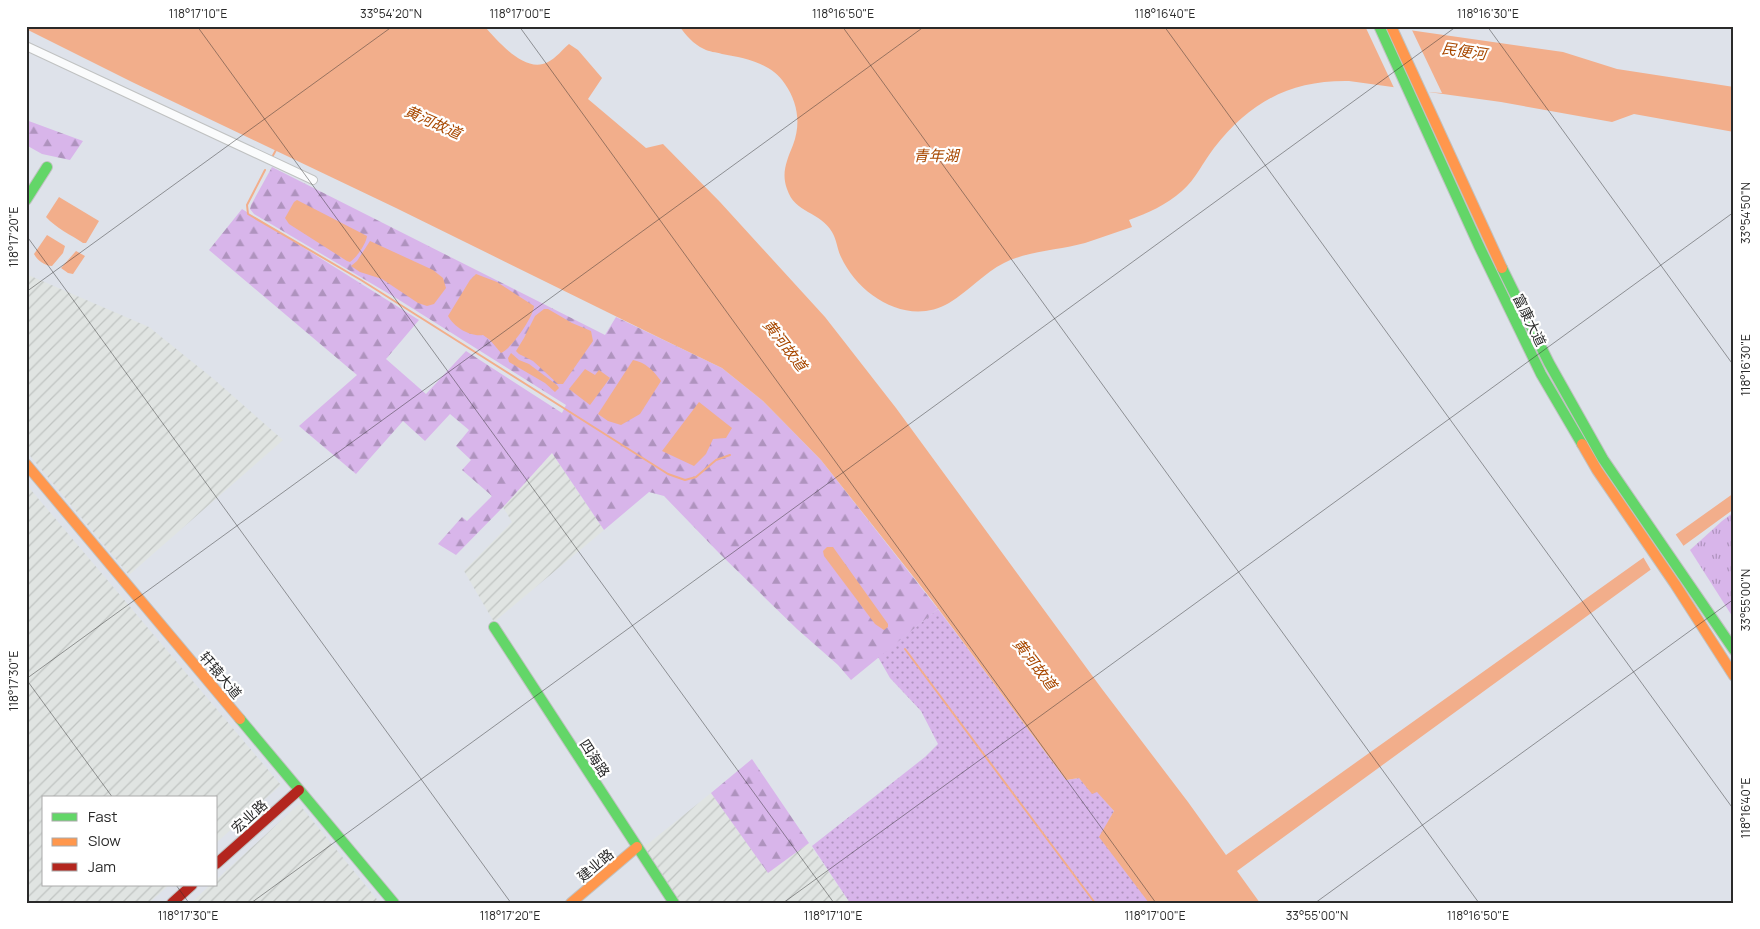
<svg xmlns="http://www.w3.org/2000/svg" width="1760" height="929" font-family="Manrope,'Noto Sans SC',sans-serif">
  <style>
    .industrial { fill: url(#industrial-furrows) }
    .grass { fill: url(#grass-dots) }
    .forest { fill: url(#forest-firs) }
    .park { fill: url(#park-tufts) }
    .water { fill: #f2ae8b }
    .pier { fill: #dee2ea }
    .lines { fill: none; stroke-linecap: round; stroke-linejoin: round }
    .stream { stroke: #f2ae8b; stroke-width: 2 }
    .street-casing { stroke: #c0c2c2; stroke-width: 10 }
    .fast-casing { stroke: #c0c2c2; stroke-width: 12 }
    .slow-casing { stroke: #c0c2c2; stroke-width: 12 }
    .jam-casing { stroke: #c0c2c2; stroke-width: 12 }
    .street { stroke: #fafbfc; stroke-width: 8 }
    .fast { stroke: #63d668; stroke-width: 10 }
    .slow { stroke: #ff974d; stroke-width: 10 }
    .jam { stroke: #b3261e; stroke-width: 10 }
    .ticks { fill: none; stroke: #2a2a2a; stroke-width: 1; stroke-opacity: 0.45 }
    .labels { text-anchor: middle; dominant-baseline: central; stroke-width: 4.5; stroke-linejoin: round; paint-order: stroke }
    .street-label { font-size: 14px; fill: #2a2a2a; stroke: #fff }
    .water-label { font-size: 15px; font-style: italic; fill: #a84800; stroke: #fff }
    .neatline { fill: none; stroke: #2a2a2a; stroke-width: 2 }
    .ticks-label { font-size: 12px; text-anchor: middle; fill: #2a2a2a }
  </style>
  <defs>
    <pattern id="industrial-furrows" width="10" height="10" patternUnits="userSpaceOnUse" patternTransform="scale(1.25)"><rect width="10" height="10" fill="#e0e4e2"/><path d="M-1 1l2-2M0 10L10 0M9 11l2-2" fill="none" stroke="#c0c4c2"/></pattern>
    <pattern id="grass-dots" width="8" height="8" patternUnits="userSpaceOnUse" patternTransform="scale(1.25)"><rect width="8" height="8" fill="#d8b5ea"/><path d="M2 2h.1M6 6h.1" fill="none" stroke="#af93be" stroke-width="1.8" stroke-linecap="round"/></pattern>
    <pattern id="forest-firs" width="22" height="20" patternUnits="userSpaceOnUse" patternTransform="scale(1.25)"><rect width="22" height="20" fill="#d8b5ea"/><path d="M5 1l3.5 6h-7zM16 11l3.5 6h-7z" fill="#af93be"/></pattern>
    <pattern id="park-tufts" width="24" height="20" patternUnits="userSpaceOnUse" patternTransform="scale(1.25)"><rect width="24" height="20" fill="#d8b5ea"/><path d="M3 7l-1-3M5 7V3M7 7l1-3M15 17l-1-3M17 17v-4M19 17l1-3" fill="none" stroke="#af93be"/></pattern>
  </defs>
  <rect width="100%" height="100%" fill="#dee2ea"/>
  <path class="industrial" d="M26,274L149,327L216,381L283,440L129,575L26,451Z
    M552,453L604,530L494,622L464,571L512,522L503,507Z
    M26,484L281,785L216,843V798H44V885H169L149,903H32L26,896Z
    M711,793L768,872L809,843L850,903H681L644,847Z
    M299,804L380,903H191L210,885H216V880Z"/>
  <path class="grass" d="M938,609L1066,780L1079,778L1092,793L1097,791L1114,811L1102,834L1150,903H850L812,846L925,757L938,744L921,711L890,678L878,657Z"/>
  <path class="forest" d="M26,120L83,141L70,160L42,154L26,145Z
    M272,167L605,335L616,317L722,368L763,401L821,460L938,609L851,680L838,665L797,629L719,553L664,496L649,492L604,530L552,453L505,505L456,555L438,544L462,517L467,521L492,496L462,470L471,460L456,446L469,430L450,414L425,441L403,421L356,474L299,426L357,375L209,250L242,209L419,320L386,359L426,394L466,351L562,413L566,405L396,298L254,214L250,209L251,205Z
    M752,759L809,843L768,873L711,793Z"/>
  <path class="park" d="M1734,512V619L1690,550L1722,521Z"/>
  <path class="water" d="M26,26H484C499,42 525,74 548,62C556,58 563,49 569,44L578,50L602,78L588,99L646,148L663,144L720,202L825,317L896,408L1102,689L1188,802L1226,855L1734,493V509L1237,871L1260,903H1149L1099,837L1114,811L1097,792L1092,794L1079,778L1066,780L931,599L821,460L763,401L722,368L664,340L396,208L132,82L26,29Z
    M679,26H1381L1563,52L1617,69L1734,87V132L1634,114L1612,122L1501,102L1349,81C1290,80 1250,102 1214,148C1203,162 1196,179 1182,191C1166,205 1148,213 1129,220L1132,227C1116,232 1101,238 1085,243C1060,250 1027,251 1004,263C984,273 969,291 949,303C908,327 859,296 841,257C837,249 837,240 832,232C820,211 795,214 787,189C781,173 787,160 793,145C801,124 798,103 785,84C771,63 745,58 722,54C716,52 709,52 704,49C693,44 686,35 679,26Z
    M59,197L99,221L86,243H83C71,235 56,228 46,217Z
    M297,200L367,236C366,244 357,257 350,262L347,261L289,224L285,218L294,202Z
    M47,235L65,246L63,253L52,266C45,266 37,260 34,254Z
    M370,241L433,270L443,278L446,288L434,304L427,306L418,303L382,279L360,272L351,266L357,261Z
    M76,251L85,256L73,274L68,273L61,268Z
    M476,274L497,282L534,306C533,318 511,349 501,353L490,340L483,335C470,337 454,327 448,316L470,280Z
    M544,309H548L572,323L591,331L593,341L563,384H558L533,361L519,354L516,351L524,338L535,316Z
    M511,353L519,360L529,364L557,385L559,388L555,392L545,383L509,362L508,358Z
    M633,360C646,363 652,369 661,381L640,414L621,425L608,421L598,414Z
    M585,369L595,375L599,370L610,378L590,405L569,389Z
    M699,402L732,428L726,438L713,439L706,454L694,466L662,451Z
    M827,547H833L888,624V627L884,630L875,624L824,556L823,551Z"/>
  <path class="pier" d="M1365,26L1411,28L1442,93L1395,90Z
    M1674,532L1685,548L1652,572L1642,555Z"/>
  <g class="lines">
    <path class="stream" d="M271,159L276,150
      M265,170L247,205L248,214L361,280L668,474L685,480L696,477L716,460L730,455
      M905,649L1095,903"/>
    <defs>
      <path id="street" d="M26,46L313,180"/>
      <path id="fast" d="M1379,26L1479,246L1541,374L1582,444
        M26,200L47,167
        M1502,268L1549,363L1603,459L1734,650
        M494,627L674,903
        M240,719L394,903"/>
      <path id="slow" d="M1391,26L1502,268
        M1582,444L1597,470L1675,584L1734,676
        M26,464L240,719
        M571,903L637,847"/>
      <path id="jam" d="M216,864L299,790
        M172,903L192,885"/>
    </defs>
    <use href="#street" class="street-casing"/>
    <use href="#fast" class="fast-casing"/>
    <use href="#slow" class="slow-casing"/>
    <use href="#jam" class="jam-casing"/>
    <use href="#street" class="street"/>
    <use href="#fast" class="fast"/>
    <use href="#slow" class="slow"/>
    <use href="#jam" class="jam"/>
  </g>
  <path class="ticks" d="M197,26L834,903M519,26L1156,903M842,26L1479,903M1164,26L1734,810M1487,26L1734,366M26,235L511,903M26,292L393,26M26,679L113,798M26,679L925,26M176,885L189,903M251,903L1457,26M783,903L1734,212M1315,903L1734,599"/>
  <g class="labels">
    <g class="street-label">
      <text transform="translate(1530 320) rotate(64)">富康大道</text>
      <text transform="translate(221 675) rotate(50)">轩辕大道</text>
      <text transform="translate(595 758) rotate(57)">四海路</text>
      <text transform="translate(249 816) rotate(-42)">宏业路</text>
      <text transform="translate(595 865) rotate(-40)">建业路</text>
    </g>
    <g class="water-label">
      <text transform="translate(1464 51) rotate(8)">民便河</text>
      <text transform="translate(433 122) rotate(24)">黄河故道</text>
      <text x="936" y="155">青年湖</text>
      <text transform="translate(785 345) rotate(52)">黄河故道</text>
      <text transform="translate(1035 664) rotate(52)">黄河故道</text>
    </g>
  </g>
  <rect width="1760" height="929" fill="none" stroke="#ffffff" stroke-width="55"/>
  <rect x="42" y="796" width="175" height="90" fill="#ffffff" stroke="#aaaaaa"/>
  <rect x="52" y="813" width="25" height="8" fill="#63d668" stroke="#aaaaaa"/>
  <text x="88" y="822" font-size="15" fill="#2a2a2a">Fast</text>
  <rect x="52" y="838" width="25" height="8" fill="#ff974d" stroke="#aaaaaa"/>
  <text x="88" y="846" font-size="15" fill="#2a2a2a">Slow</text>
  <rect x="52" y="863" width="25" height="8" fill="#b3261e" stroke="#aaaaaa"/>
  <text x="88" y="872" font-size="15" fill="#2a2a2a">Jam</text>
  <rect x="28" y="28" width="1704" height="874" class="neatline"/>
  <g class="ticks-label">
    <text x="198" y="18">118°17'10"E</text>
    <text x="391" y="18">33°54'20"N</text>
    <text x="520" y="18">118°17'00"E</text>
    <text x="843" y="18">118°16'50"E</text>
    <text x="1165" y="18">118°16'40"E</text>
    <text x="1488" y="18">118°16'30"E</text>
    <text transform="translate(1746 213) rotate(-90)" y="4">33°54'50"N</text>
    <text transform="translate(14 237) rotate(-90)" y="4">118°17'20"E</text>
    <text transform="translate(1746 365) rotate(-90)" y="4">118°16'30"E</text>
    <text transform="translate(1746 600) rotate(-90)" y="4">33°55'00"N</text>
    <text transform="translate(14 681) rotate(-90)" y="4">118°17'30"E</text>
    <text transform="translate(1746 808) rotate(-90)" y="4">118°16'40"E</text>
    <text x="188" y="920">118°17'30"E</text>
    <text x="510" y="920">118°17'20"E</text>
    <text x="833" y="920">118°17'10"E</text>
    <text x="1155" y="920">118°17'00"E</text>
    <text x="1317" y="920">33°55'00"N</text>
    <text x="1478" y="920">118°16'50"E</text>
  </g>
</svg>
